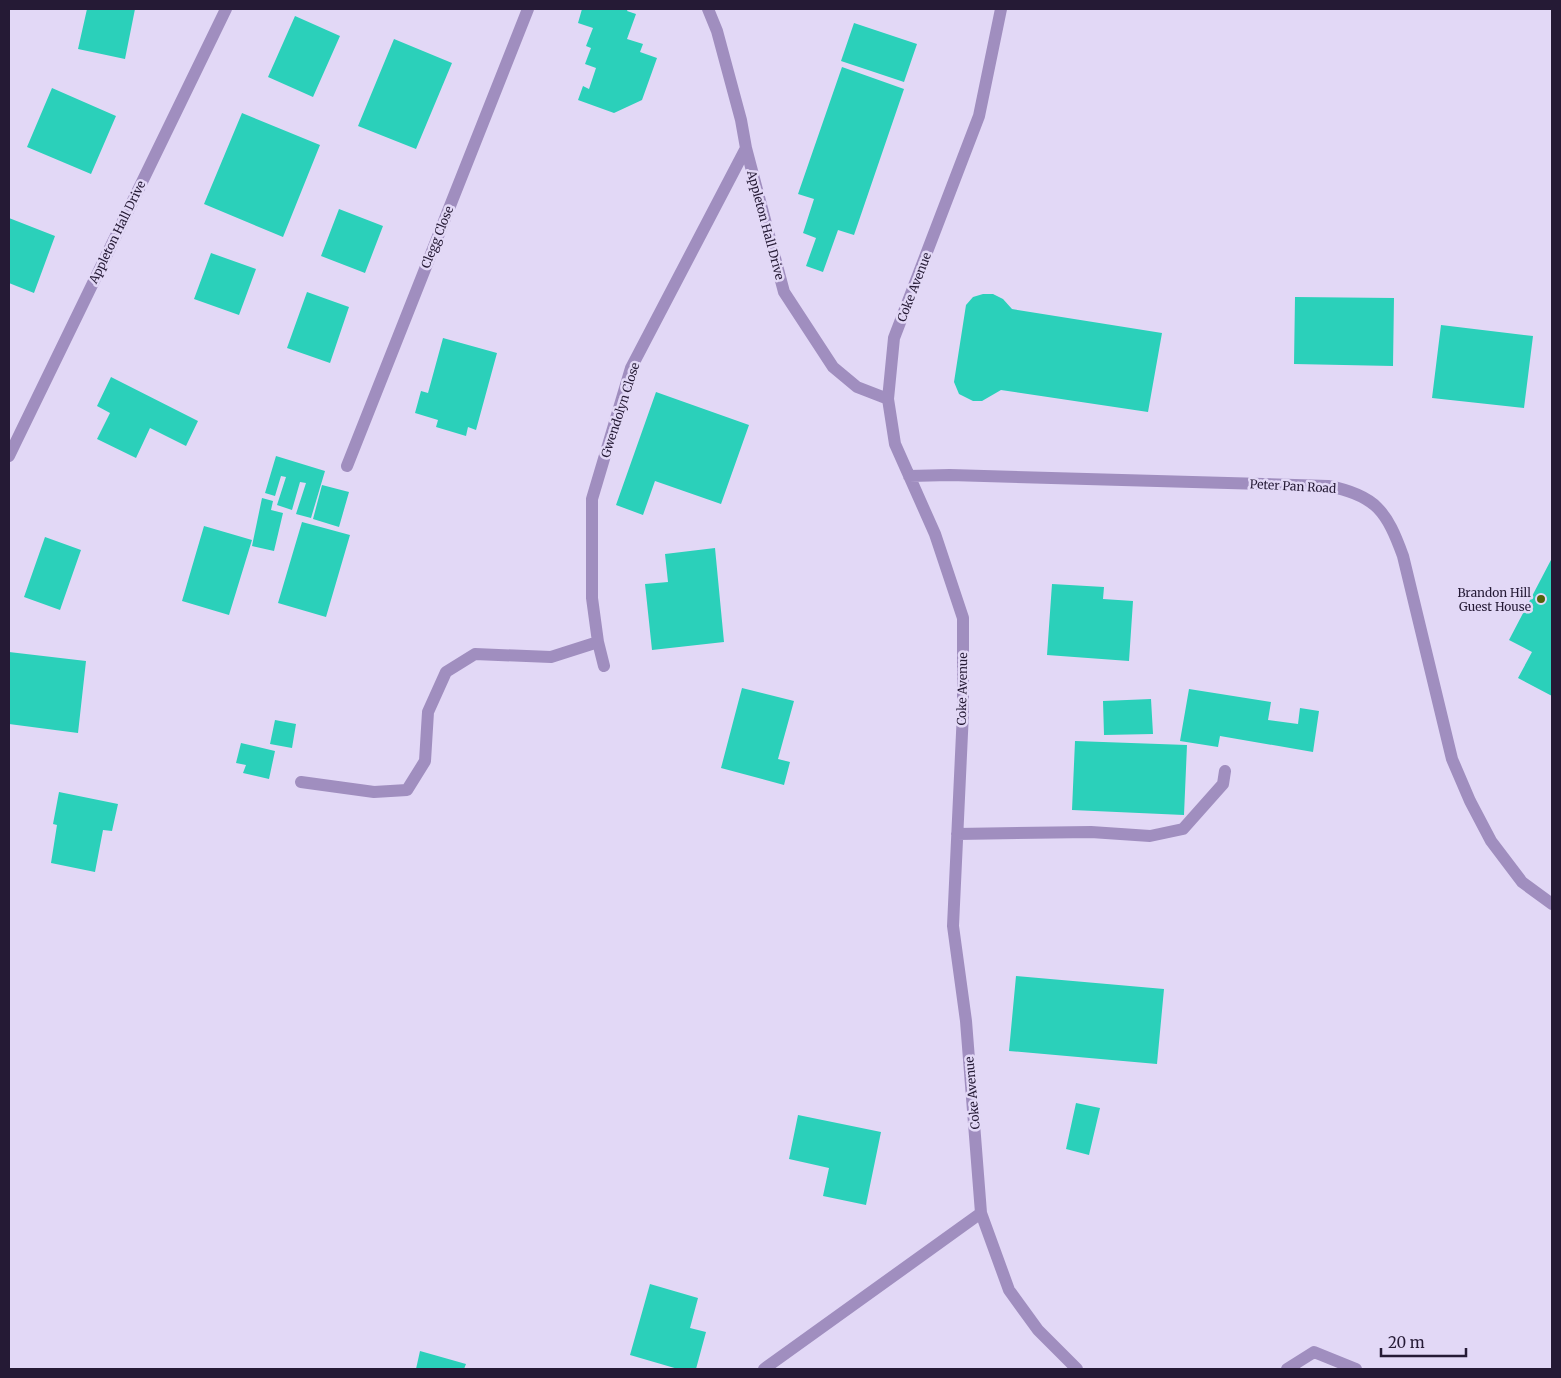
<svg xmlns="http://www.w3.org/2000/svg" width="1561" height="1378" font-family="Merriweather,serif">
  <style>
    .building { fill: #2bd0ba }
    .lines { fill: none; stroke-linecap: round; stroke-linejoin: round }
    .minor { stroke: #a08ebf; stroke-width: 12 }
    .poi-dot { fill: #52630a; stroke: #e2d8f6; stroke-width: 2 }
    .labels { text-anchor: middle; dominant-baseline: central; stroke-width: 5; stroke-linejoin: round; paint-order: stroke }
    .street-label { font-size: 12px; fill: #251a35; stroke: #e2d8f6 }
    .poi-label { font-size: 12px; fill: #251a35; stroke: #e2d8f6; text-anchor: end }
  </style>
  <rect width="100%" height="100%" fill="#e2d8f6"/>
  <path class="building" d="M87,9H135L125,59L78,49Z
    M582,9H628L627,11L636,14L627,39L643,44L640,52L657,58L642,100L614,113L578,100L583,86L589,89L596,68L585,64L591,48L586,46L593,28L578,23Z
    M295,16L340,36L313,97L268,77Z
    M854,23L917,44L904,82L841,61Z
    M394,39L452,63L416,149L358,126Z
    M842,67L904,89L854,235L838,230L823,272L806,266L816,238L803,233L814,199L798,194Z
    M52,88L116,116L91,174L27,147Z
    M242,113L320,145L283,237L204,204Z
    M339,209L383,226L365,273L321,256Z
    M9,218L55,236L34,293L9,283Z
    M211,253L256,269L239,315L194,299Z
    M307,292L349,307L330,363L287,348Z
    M983,294H993L1003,299L1012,309L1162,333L1148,412L1001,390L982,401H973L959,394L954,382L966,305L973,297Z
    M1295,297L1394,298L1393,366L1294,364Z
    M1441,325L1533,336L1524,408L1432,398Z
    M443,338L497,353L476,430L468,427L466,436L436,427L438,420L415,413L421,391L428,393Z
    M111,377L198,421L186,446L150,428L136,458L97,439L110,413L97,406Z
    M656,392L749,425L721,504L655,481L643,515L616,505Z
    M276,456L325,471L311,518L296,514L306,483L300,482L292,510L277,505L286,477L281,476L275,496L265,493Z
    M322,485L349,492L339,527L313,519Z
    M262,498L273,501L271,510L283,513L274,551L252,546Z
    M302,522L350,535L326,617L278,603Z
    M204,526L252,540L229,615L182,601Z
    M45,537L81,550L60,610L24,597Z
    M715,548L724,642L652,650L645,584L668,582L665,554Z
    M1552,558V696L1518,678L1532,652L1509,640Z
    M1052,584L1104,587L1103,599L1133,601L1129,661L1047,655Z
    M9,652L86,661L78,733L9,724Z
    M742,688L794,701L778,759L790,762L784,785L721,768Z
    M1189,689L1271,702L1268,720L1298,724L1300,708L1319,711L1313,752L1220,736L1218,747L1180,741Z
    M1151,699L1153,734L1104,735L1103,701Z
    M275,720L296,724L292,748L270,744Z
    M1075,741L1187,745L1184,815L1072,810Z
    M241,743L275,751L269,779L243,773L246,765L236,763Z
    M59,792L118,804L112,831L103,830L95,872L51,863L57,825L53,824Z
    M1016,976L1164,989L1157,1064L1009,1051Z
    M1076,1103L1100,1108L1089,1155L1066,1149Z
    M798,1115L881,1132L866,1205L823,1196L829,1168L789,1159Z
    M650,1284L698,1298L690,1328L706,1332L696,1369H678L630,1355Z
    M420,1351L466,1364L464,1369H416Z"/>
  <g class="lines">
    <path class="minor" d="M708,9L717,31L741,120L746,148L784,292L833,367L857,387L888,399
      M1001,9L979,116L894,338L888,399L895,444L935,534L963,618V712L953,926L966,1021L981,1213L1009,1290L1038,1330L1077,1369
      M9,456L226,9
      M347,466L528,9
      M909,476L950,475L1328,486C1376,495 1387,512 1403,556L1452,759L1470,801L1491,841L1522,882L1552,904
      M604,666L598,642L592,598V499L631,368L746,148
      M301,782L374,792L407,790L425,761L428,712L446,672L475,654L551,657L598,642
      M957,834L1091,832L1150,836L1183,829L1223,784L1225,771
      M764,1369L981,1213
      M1287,1369L1314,1352L1356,1369"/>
  </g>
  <circle class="poi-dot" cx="1541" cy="599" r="5"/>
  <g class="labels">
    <g class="street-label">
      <text transform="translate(766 225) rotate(75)">Appleton Hall Drive</text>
      <text transform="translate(117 232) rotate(-64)">Appleton Hall Drive</text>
      <text transform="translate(437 237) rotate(-68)">Clegg Close</text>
      <text transform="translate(914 287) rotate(-69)">Coke Avenue</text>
      <text transform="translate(620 410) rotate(-72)">Gwendolyn Close</text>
      <text transform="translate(1293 486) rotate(3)">Peter Pan Road</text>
      <text transform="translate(962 689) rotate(-89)">Coke Avenue</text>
      <text transform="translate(972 1093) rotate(-95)">Coke Avenue</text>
    </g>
    <g class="poi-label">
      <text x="1531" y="592">Brandon Hill<tspan x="1531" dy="14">Guest House</tspan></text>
    </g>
  </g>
  <rect width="1561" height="1378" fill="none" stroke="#251a35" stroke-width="20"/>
  <path d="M1381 1348v8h85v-8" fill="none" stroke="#251a35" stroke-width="2.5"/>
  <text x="1388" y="1348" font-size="15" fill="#251a35" stroke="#e2d8f6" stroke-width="4" paint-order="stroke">20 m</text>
</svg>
